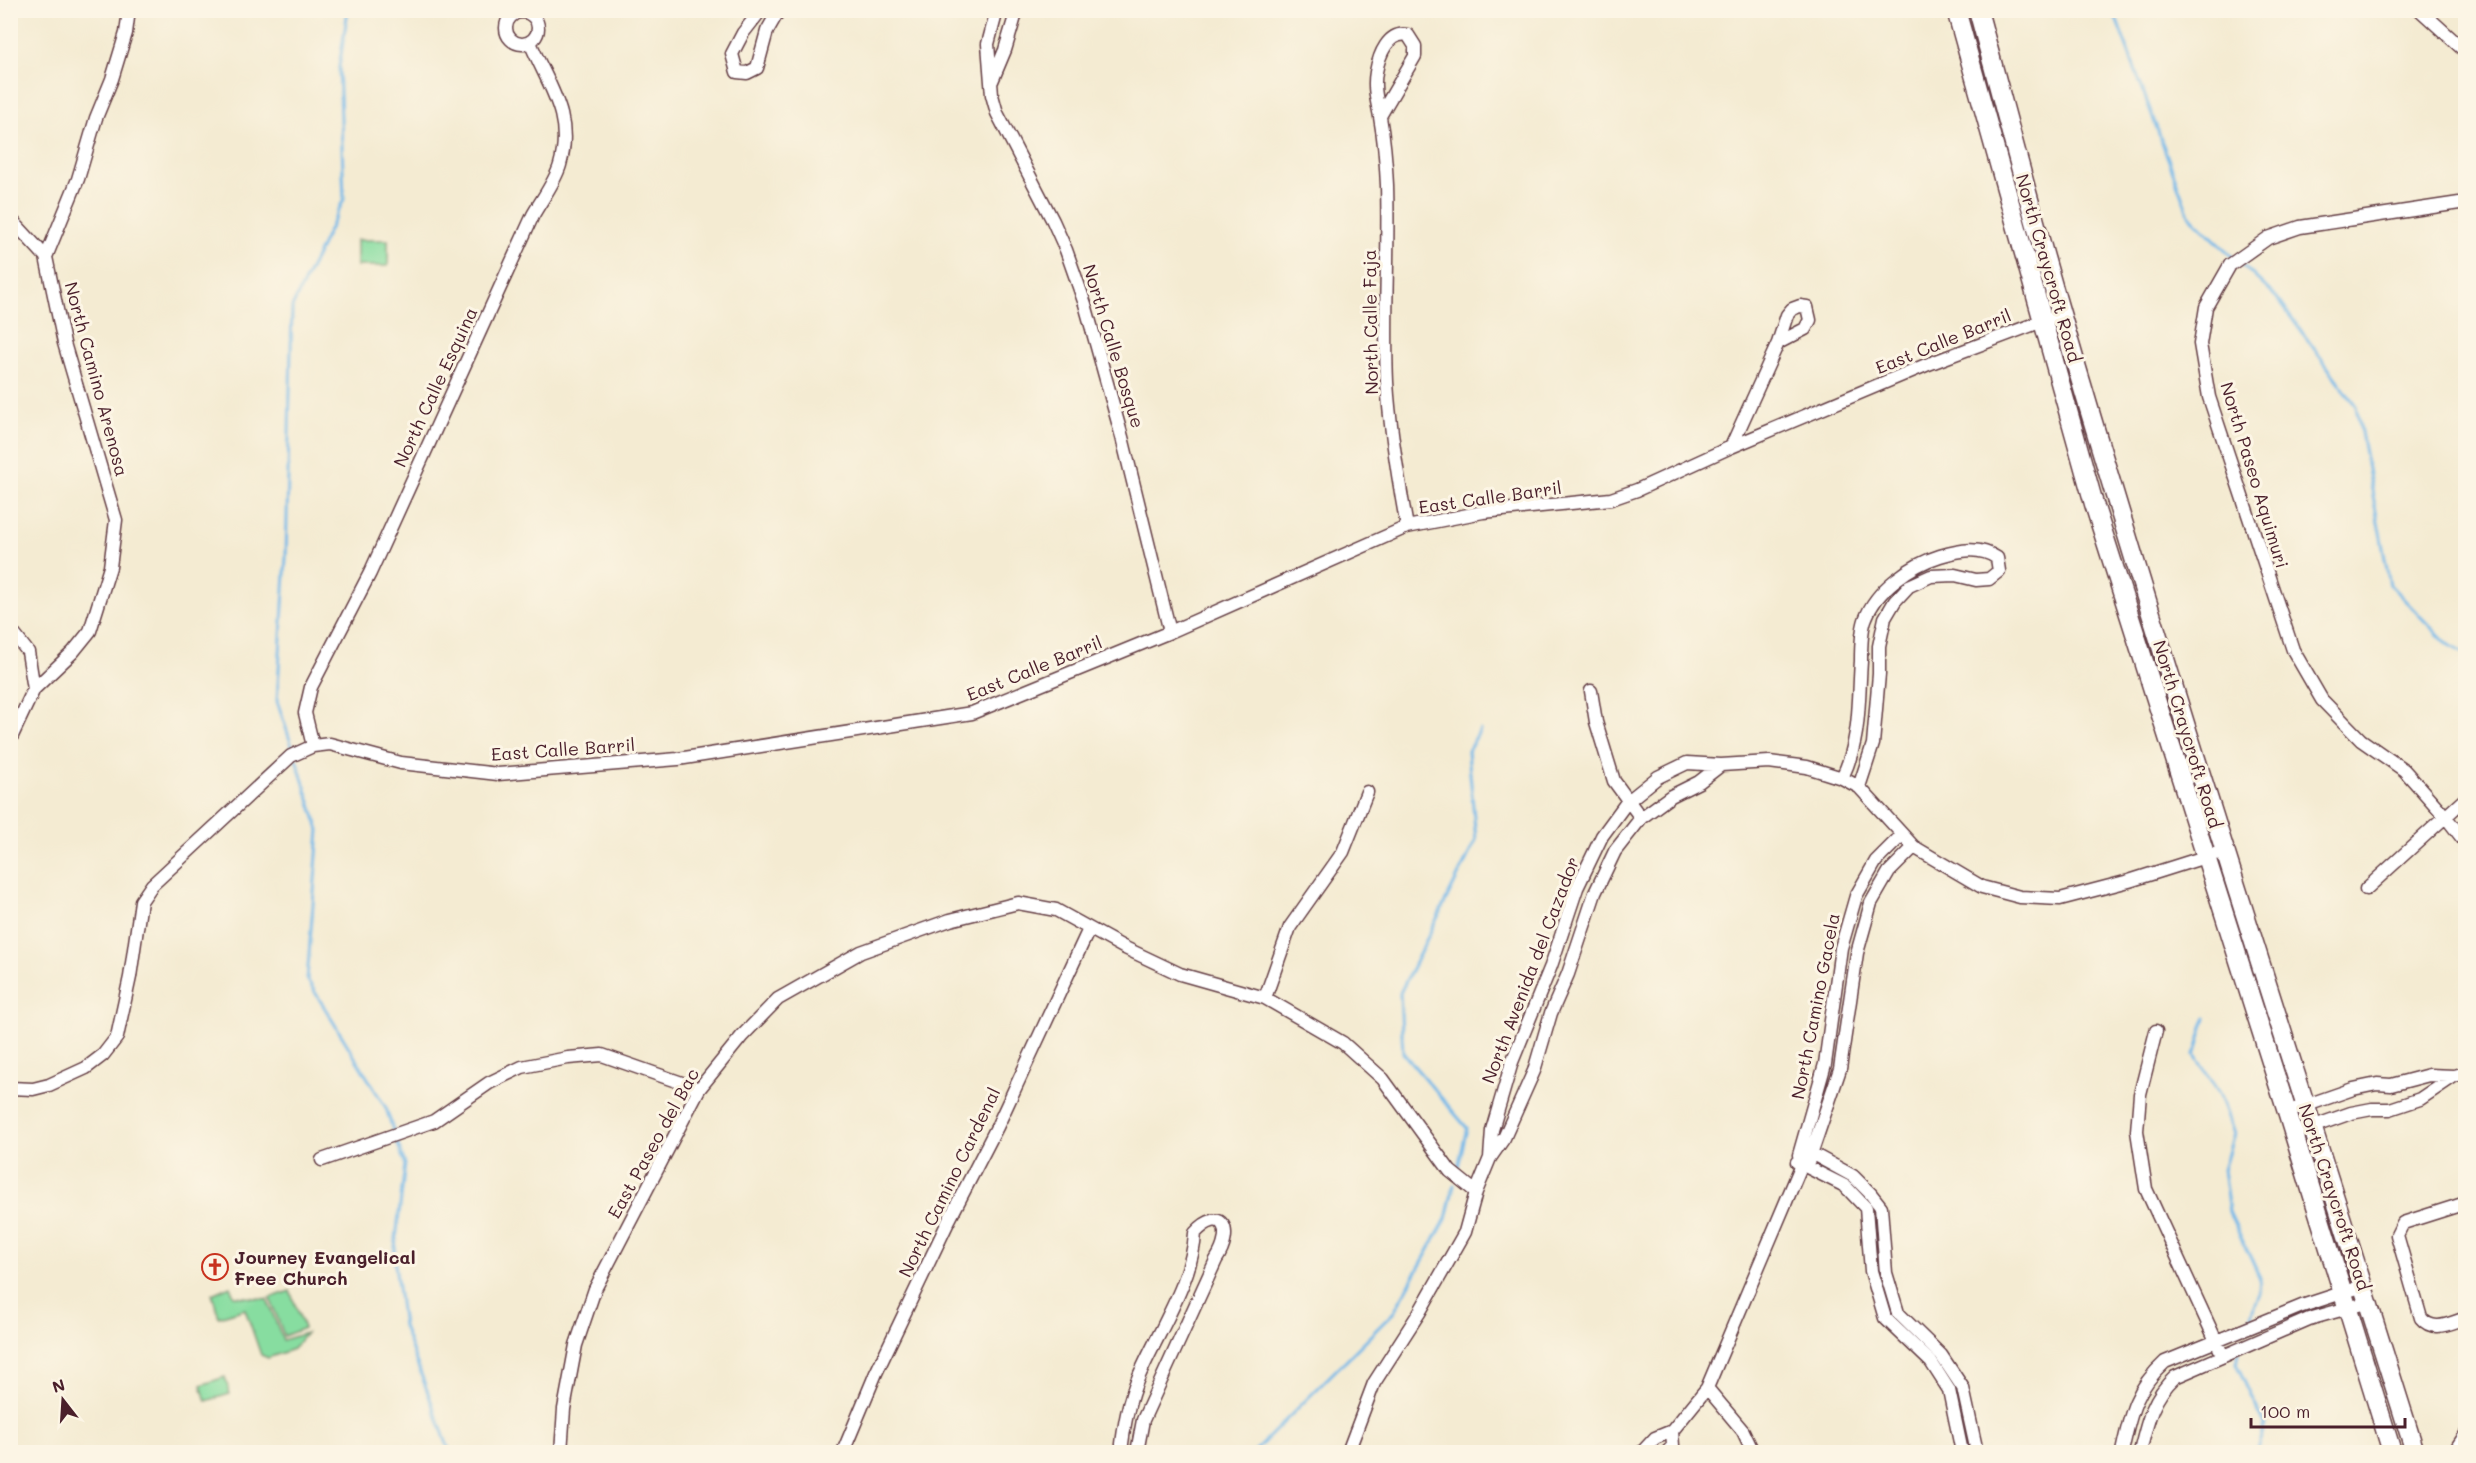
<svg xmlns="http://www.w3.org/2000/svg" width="2476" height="1463" font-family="Mali,sans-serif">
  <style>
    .green { fill: #87dda0; stroke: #687e66; stroke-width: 1.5 }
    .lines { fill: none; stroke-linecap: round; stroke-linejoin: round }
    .stream { stroke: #72b8e9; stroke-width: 3 }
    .street-casing { stroke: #643e44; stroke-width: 15 }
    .secondary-casing { stroke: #643e44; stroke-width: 21 }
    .street { stroke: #fff; stroke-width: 12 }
    .secondary { stroke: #fff; stroke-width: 18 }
    .labels { text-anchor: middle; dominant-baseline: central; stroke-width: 6; stroke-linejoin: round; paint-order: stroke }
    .street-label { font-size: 18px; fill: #4a1f2b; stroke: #fcf5e5 }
    .poi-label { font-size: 18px; font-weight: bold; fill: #4a1f2b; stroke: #fcf5e5; text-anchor: start }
  </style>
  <rect width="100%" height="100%" fill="#fcf5e5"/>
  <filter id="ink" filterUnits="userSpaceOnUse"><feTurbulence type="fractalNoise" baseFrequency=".0167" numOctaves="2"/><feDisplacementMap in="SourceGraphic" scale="12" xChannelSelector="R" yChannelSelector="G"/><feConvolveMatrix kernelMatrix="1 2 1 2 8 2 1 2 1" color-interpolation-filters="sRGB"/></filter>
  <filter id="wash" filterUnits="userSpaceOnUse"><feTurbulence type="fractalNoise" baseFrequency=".008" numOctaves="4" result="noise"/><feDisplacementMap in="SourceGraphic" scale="24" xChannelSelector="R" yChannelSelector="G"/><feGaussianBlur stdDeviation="1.35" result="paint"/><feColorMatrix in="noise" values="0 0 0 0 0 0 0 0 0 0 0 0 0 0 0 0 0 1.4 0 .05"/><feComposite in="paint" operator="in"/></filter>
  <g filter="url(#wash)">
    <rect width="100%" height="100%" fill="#f4ebd2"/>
    <path class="green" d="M357,240H388V266H357Z
      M230,1286L234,1296L267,1299L283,1340L306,1333L293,1349L268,1358L261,1355L245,1309L219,1317L212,1294Z
      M290,1291L304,1328L284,1336L270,1298Z
      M225,1377L230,1394L206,1401L201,1385Z"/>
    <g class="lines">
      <path class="stream" d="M2113,10L2189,215L2234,258
        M2239,262L2277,298L2356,406L2390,585L2447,644L2466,654
        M294,752L277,701L286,558L292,307L344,199L339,67L348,10
        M296,759L319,830L307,979L386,1108L394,1133
        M2206,1018L2195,1055L2220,1095L2234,1134L2223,1170L2229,1212L2260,1278L2259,1292L2248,1324
        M396,1139L405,1164L394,1256L403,1326L450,1452
        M1458,1167L1467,1128L1403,1053L1400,993L1476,840L1468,751L1480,730
        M2239,1353L2236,1363L2265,1425L2256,1452
        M1254,1452L1394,1312L1446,1219L1454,1185"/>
    </g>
  </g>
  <g filter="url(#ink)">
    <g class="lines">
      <defs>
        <path id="street" d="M761,10L743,33L732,54L737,72L747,73L757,68L767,31L779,10
          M997,10L988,44L992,95L997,113L1053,221L1066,250L1085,304L1122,437L1170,632
          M2420,10L2466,52
          M506 28a16 16 0 1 1 32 0a16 16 0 1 1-32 0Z
          M992,81L1005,50L1017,10
          M1380,116L1415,56V46L1408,35C1388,31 1379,55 1376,72C1373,88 1377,100 1380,117C1384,139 1386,163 1387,185C1389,251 1384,316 1387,382C1390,431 1398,478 1407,527
          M2466,202L2300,227L2268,238L2230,265L2206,307L2200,344L2209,397L2293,650L2322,700L2361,740L2404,770L2445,816L2466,843
          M10,218L46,257
          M1731,447L1778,343L1787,315L1792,309L1800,306L1807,307L1810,320L1805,329L1778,343
          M10,629L28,652L34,689
          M1591,691L1596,722L1614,781L1641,818
          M10,740L34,689L73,652L90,631L110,567L116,520L64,343L46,257L78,179L96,118L112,79L126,33L129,10
          M313,746L305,713L311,687L370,573L533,215C542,199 555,182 560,165C574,115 548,86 530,42
          M1842,778C1861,738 1858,704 1861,661C1861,648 1861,632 1865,620C1876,589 1911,565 1940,556C1960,550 1980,546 1997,558L1999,571L1989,579L1976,580L1955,575L1931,576L1909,586L1895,601L1885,618L1879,646V674L1873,744L1859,787
          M2366,889L2466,798
          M1265,998L1290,927L1343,852L1367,792
          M2156,1031L2140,1094L2137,1131L2146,1189L2223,1356
          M10,1088L33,1089L49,1085L86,1068L103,1055L117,1037L130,977L141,901L152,885L291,756L313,746L330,744L401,763L498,774L678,759L972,713L1170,632L1407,527L1483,512L1611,499L1637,490L1731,447L1926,365L2061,314
          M2287,1112L2353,1089L2377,1084L2391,1085L2429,1075L2454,1076L2466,1073
          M2306,1129L2351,1113L2372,1109H2390L2420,1099L2454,1076
          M1802,1148L1853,1176L1870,1193L1881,1207L1886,1273L1898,1313L1941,1355L1963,1388L1977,1452
          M1799,1155L1825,1064L1841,948L1856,896L1876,861L1902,835
          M1490,1158L1492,1130L1512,1062L1551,966L1577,888L1602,836L1627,802L1658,777L1687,763L1721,765L1769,762L1807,767L1842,778L1859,787L1914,847L1982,887L2020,897L2060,899L2129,881L2224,851
          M322,1160L434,1121L489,1083L522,1067L568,1058L602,1055L699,1089
          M1809,1160L1840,1069L1857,953L1871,903L1889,872L1914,847
          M1797,1162L1845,1186L1866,1208L1871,1271L1885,1318L1931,1362L1949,1390L1962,1452
          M2466,1203L2403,1223L2397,1235L2421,1318C2433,1333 2450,1323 2466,1318
          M1707,1388L1743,1431L1753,1452
          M561,1452L564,1409L576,1345L595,1289L699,1089L742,1036L778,999L861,952L950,920L1018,903L1056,910L1123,947L1180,974L1265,998L1343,1043L1383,1079L1450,1171L1476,1192
          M843,1452L876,1373L949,1220L997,1127L1089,929
          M1121,1452C1124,1426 1128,1401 1139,1376C1158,1332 1193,1280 1195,1233C1222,1204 1235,1231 1216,1260L1143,1420L1137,1452
          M1348,1452L1374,1383L1419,1313L1465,1232L1476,1192L1490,1158L1504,1138L1534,1071L1551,1013L1568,974L1595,893L1615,851L1641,818L1671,796L1699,782L1721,765
          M1642,1452L1655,1438L1672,1431L1707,1388L1799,1171
          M1667,1452L1673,1446L1672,1431
          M2122,1452C2130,1415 2135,1389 2165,1362L2302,1306L2363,1286
          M2140,1452C2147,1423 2152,1398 2175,1377L2309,1319L2369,1302
          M2459,1452L2458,1446L2466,1434"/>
        <path id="secondary" d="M1956,10L2094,504L2287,1112L2392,1452
          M1978,10C2006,113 2032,215 2062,317C2173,698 2297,1074 2415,1452"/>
      </defs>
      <use href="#street" class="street-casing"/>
      <use href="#secondary" class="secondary-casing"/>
      <use href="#street" class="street"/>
      <use href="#secondary" class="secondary"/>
    </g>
  </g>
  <defs>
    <symbol id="church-ring" viewBox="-11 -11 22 22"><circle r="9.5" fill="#fcf5e5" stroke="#c8321e" stroke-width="1.5"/><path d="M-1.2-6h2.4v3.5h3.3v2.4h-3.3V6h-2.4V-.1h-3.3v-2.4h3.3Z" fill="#c8321e"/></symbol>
  </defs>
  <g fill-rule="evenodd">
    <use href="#church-ring" x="200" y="1252" width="30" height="30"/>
  </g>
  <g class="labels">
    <g class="street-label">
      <text transform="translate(2049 268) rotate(74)">North Craycroft Road</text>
      <text transform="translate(1370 322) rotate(-91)">North Calle Faja</text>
      <text transform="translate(1943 341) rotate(-22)">East Calle Barril</text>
      <text transform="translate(1114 346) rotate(73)">North Calle Bosque</text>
      <text transform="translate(97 379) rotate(75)">North Camino Arenosa</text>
      <text transform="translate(435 387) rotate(-65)">North Calle Esquina</text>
      <text transform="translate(2255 475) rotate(73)">North Paseo Aquimuri</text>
      <text transform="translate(1490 497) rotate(-8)">East Calle Barril</text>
      <text transform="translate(1034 668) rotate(-22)">East Calle Barril</text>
      <text transform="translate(2188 734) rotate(73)">North Craycroft Road</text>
      <text transform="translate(563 749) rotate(-4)">East Calle Barril</text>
      <text transform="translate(1530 970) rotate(-69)">North Avenida del Cazador</text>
      <text transform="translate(1815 1006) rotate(-79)">North Camino Gacela</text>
      <text transform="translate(653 1143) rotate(-61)">East Paseo del Bac</text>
      <text transform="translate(949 1182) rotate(-64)">North Camino Cardenal</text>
      <text transform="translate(2335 1197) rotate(72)">North Craycroft Road</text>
    </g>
    <g class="poi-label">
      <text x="234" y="1257">Journey Evangelical<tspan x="234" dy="21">Free Church</tspan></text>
    </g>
  </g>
  <rect width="2476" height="1463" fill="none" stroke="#fcf5e5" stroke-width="36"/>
  <g transform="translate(63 1400) rotate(343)" stroke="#fcf5e5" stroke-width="4.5" paint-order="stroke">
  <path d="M0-4.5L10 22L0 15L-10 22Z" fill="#4a1f2b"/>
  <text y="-9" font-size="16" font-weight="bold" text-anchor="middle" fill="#4a1f2b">N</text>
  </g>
  <path d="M2251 1418v9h154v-9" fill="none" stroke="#4a1f2b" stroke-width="3"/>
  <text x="2260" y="1418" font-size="18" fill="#4a1f2b" stroke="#fcf5e5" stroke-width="4.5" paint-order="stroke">100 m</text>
</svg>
